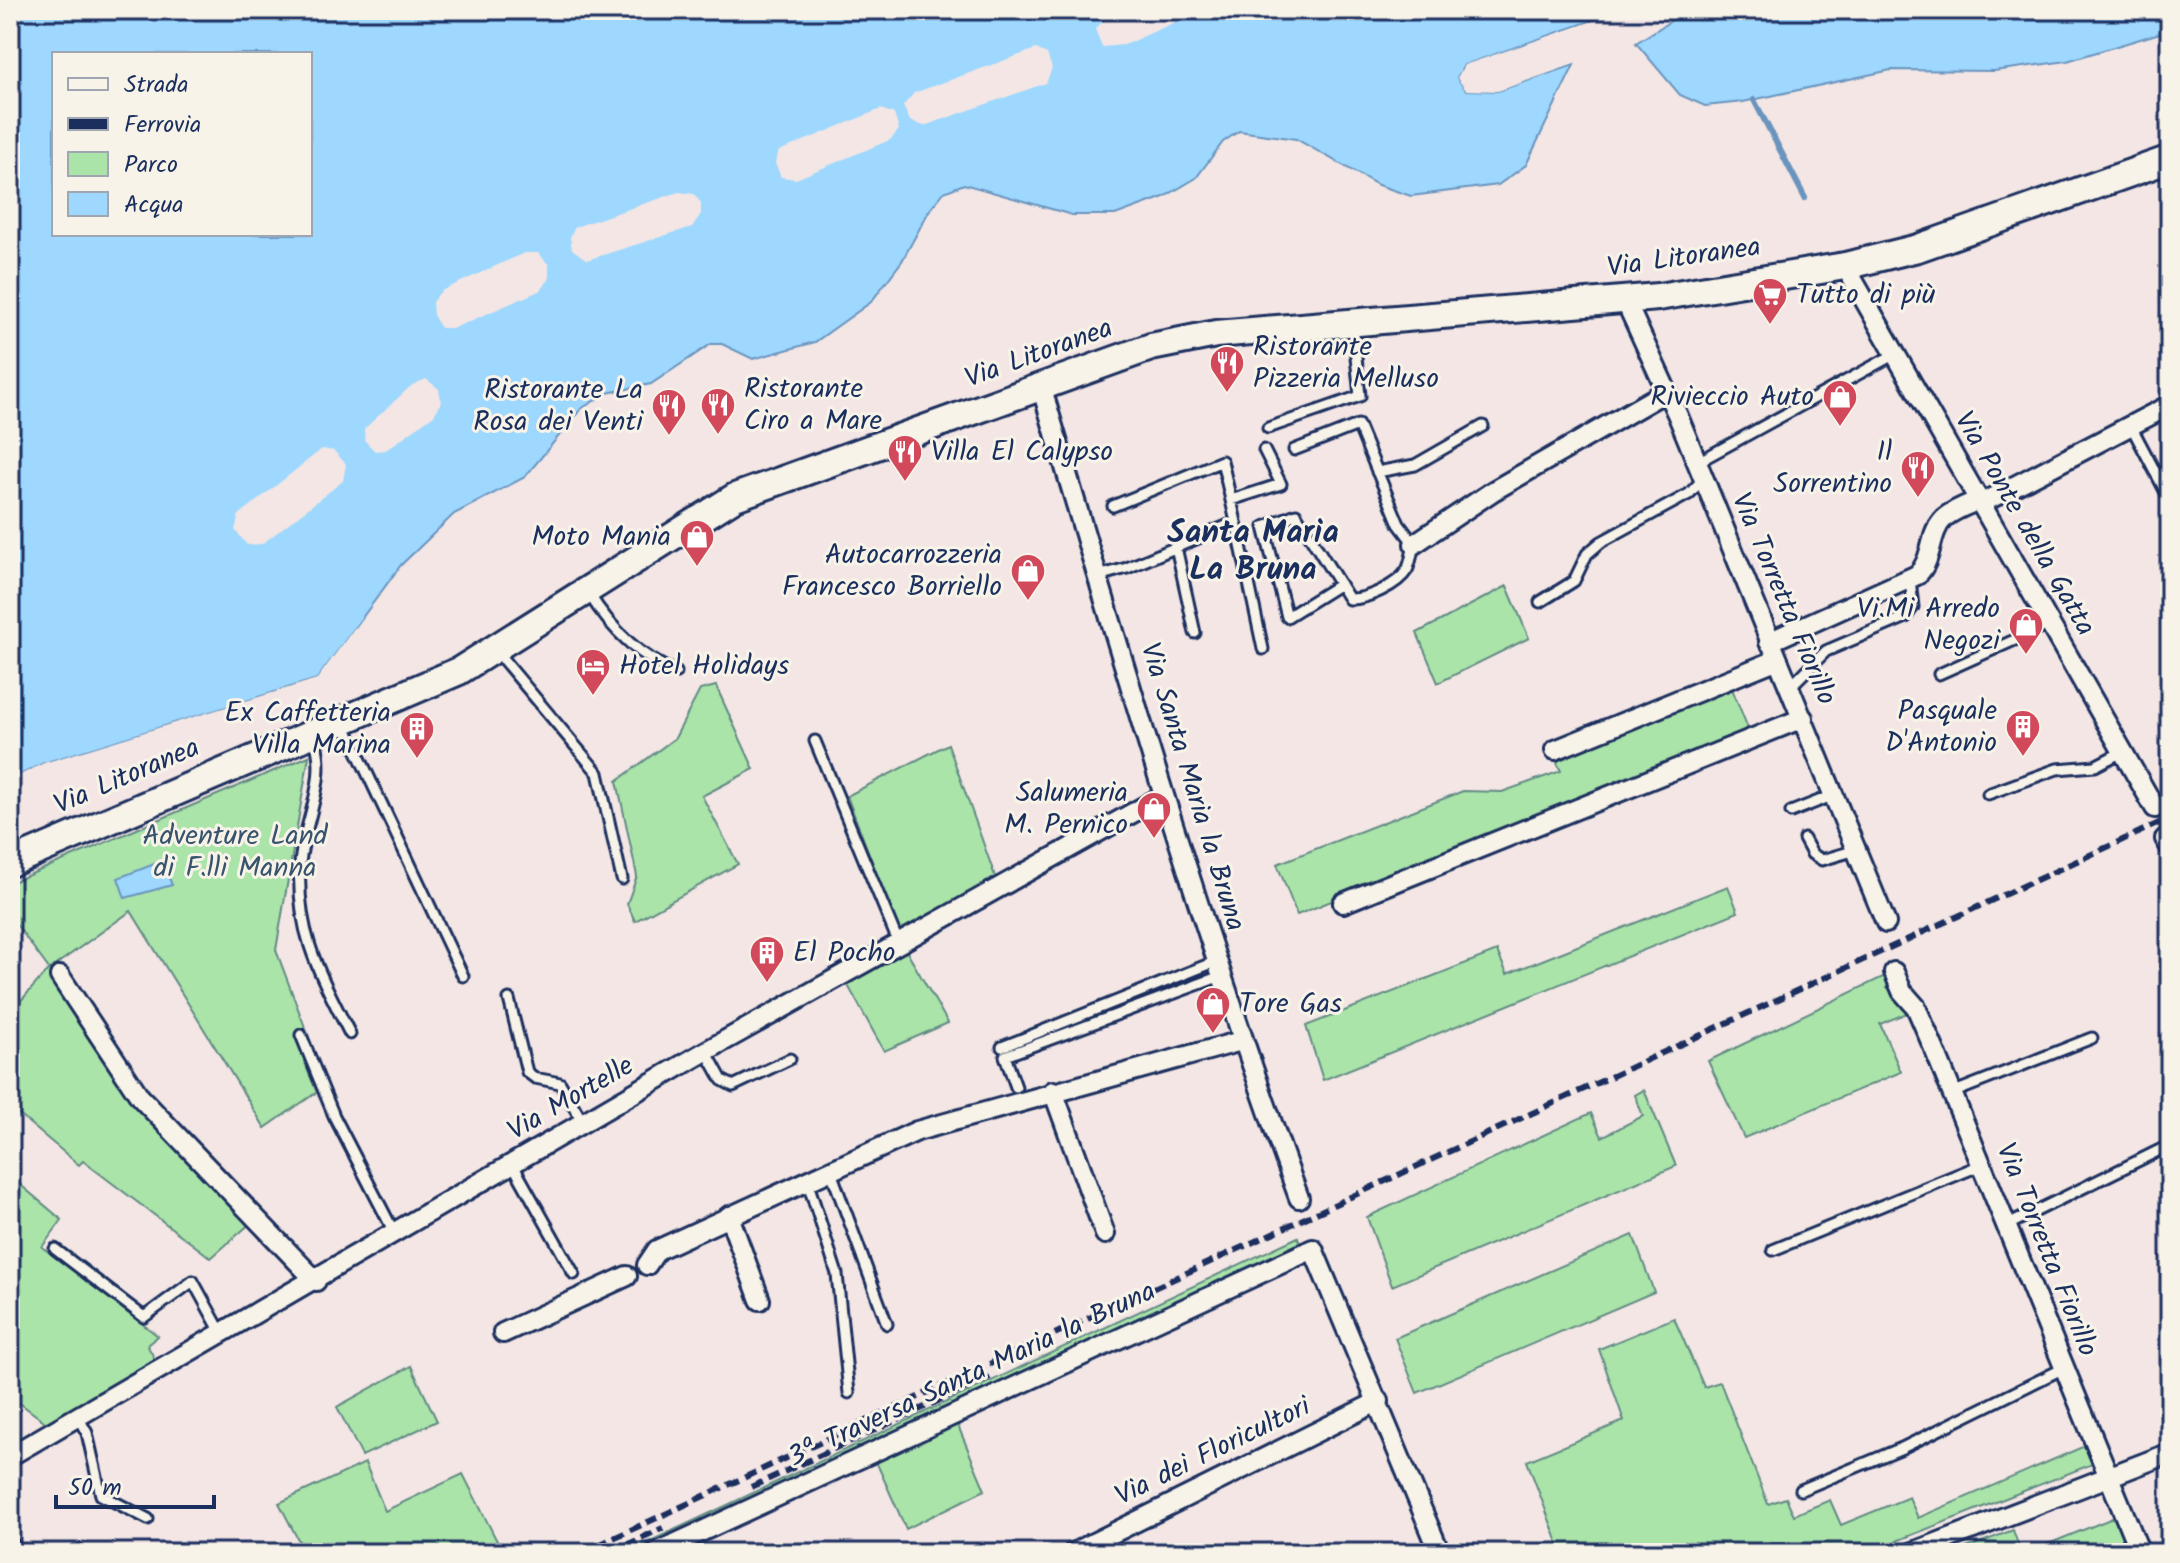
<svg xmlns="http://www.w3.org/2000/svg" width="2180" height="1563" font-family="Kalam,sans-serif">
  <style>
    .green { fill: #aae4a9; stroke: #628a84; stroke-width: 2 }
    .water { fill: #9ed8fe; stroke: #6a94be; stroke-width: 2; fill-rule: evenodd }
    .pier { fill: #f3e6e4 }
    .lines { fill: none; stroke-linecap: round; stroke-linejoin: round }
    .stream { stroke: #6a94be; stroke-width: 6 }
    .lane-casing { stroke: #1b2f5e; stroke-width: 15 }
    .street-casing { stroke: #1b2f5e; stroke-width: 24 }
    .secondary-casing { stroke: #1b2f5e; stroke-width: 32 }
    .lane { stroke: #f7f3e8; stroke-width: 9 }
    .street { stroke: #f7f3e8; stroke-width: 18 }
    .secondary { stroke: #f7f3e8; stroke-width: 26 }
    .rail { stroke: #1b2f5e; stroke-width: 6; stroke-dasharray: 12 6; stroke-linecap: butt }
    .labels { text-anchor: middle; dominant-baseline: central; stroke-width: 6; stroke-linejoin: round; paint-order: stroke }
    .street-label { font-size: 28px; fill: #1b2f5e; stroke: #f7f3e8 }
    .poi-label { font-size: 28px; fill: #1b2f5e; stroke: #f7f3e8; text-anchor: end }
    .park-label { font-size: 28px; fill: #38536d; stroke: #f7f3e8 }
    .quarter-label { font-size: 32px; font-weight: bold; fill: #1b2f5e; stroke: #f7f3e8 }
  </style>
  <rect width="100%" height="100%" fill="#f3e6e4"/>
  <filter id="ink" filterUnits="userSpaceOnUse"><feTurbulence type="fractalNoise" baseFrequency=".0125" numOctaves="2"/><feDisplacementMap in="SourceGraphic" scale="16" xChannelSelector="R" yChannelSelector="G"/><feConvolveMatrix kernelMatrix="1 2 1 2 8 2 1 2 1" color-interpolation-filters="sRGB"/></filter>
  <g filter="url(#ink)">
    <path class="green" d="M1507,586L1529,638L1438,683L1417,633Z
      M716,686L754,769L702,796L738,864L635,921L627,904L637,876L617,781L675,738L700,690Z
      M1731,686L1749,731L1297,915L1277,864L1463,791L1502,792L1561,771L1557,763L1563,754Z
      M948,744L996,879L900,935L847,796Z
      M309,756L276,950L318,1062L307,1069L317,1092L265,1128L131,911L50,969L136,1100L252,1222L211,1258L83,1161L79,1165L10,1107V1013L49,969L10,916V883Z
      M1728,886L1738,912L1323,1080L1306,1026L1497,951L1507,974Z
      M904,947L948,1023L884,1051L845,980Z
      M1887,975V987L1912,1011L1880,1024L1901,1072L1744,1138L1708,1061Z
      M1644,1090L1676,1166L1392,1286L1367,1217L1591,1113L1602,1137L1643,1116L1635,1095Z
      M10,1176L62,1220L42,1247L158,1336L147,1345L158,1364L48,1424L10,1396Z
      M1633,1235L1654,1292L1417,1393L1395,1338Z
      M1298,1237L1301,1247L721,1519L643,1553H625Z
      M1674,1318L1704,1387L1720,1382L1768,1504L1786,1498L1794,1515L1830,1500L1841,1525L1909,1497L1918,1518L2087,1445L2095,1463L1866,1553H1562L1527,1461L1624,1421L1599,1349Z
      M411,1366L437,1421L362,1456L337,1407Z
      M956,1421L985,1490L906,1529L874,1457Z
      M365,1463L385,1511L463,1474L503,1553H305L279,1503Z
      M2115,1517L2126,1546L2106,1553H2026Z
      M2013,1530L2021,1553H1953Z"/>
    <path class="water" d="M10,10H1622L1464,65L1457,78L1466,90L1498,91L1574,65L1526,165L1498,185L1411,196L1378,185L1296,139L1239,131L1223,142L1196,178L1164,197L1115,215H1072L964,184L944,192L929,211L902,261L871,302L815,342L753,359L722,344H711L651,384L607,393L581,409L525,477L454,514L401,565L317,679L44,763L10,780ZM54,54H310V234H54Z
      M1688,10H2170V30L2067,61L1994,71L1891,70L1743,102L1705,106L1680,95L1636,43Z
      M162,861L172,885L125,898L118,878Z"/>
    <path class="pier" d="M1115,10H1202L1124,45L1102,47L1095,29Z
      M1626,10L1618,17L1535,47L1467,68L1462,78L1468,86L1497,87L1572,61L1577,63L1498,91L1466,90L1457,78L1464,65Z
      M1036,49L1047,54L1052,68L1046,83L924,126L910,121L903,106L914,93Z
      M881,109L894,114L899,130L890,140L796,179L781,177L775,163L779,151Z
      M679,192L694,194L701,203V214L692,227L587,260L572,249L570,237L575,227Z
      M524,253H538L549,265V280L539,291L454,328H441L433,315L432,302L441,291Z
      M426,379L439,389L441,403L434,415L386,450L375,451L365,441L364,429L411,386Z
      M322,449L334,451L346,464L343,481L262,544L247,545L235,530L239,515Z
      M355,627L357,631L319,682L45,767L10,784V780L44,763L317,679Z"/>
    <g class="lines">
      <path class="stream" d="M1754,100L1805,198"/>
      <defs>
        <path id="lane" d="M2130,424L2170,500
          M1268,428L1360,396L1353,327
          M1294,450L1358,425L1399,524L1414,544C1412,552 1411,563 1407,570C1398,585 1366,600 1349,599L1296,514L1264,527L1287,617L1340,584
          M1696,463L1895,354
          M1377,472L1415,465L1483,426
          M1231,500L1281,484L1264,450
          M1236,522L1263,649
          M1176,547L1195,633
          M1098,576L1127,568L1236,522L1222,461L1113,506
          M589,594C610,627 639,657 676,672
          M1540,602L1574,581L1587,554L1601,542L1689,494L1703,479
          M496,651L598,773L622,879
          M1939,674L2048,625
          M1789,688L1826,651L1906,617L1913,607L1910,579
          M344,724L463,976
          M313,736C331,775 303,824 300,864C296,934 320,974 350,1034
          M815,741L899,944
          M1988,794L2057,769L2095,766L2122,752
          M1791,812L1834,795
          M1804,839L1812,854L1822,860L1856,850
          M509,999L527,1072L535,1078L560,1083L584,1124
          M301,1035L334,1116L395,1234
          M1002,1047L1217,961
          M706,1051L722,1080L733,1086L790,1059
          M1016,1087L1005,1056L1221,976
          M1952,1093L2092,1038
          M513,1165L574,1274
          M830,1169L887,1324
          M807,1180L837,1274L849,1393
          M2006,1226L2170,1145
          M55,1249L144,1317L193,1281L222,1334
          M1773,1250L1981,1165
          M78,1417L87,1433L101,1495L148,1519
          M1801,1490L1902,1448L2064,1368
          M10,1538L18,1553
          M77,1553L80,1551"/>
        <path id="street" d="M1845,266L2155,808
          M1625,300L1678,416L1886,923
          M1042,389C1122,661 1202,932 1299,1198
          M1980,504L2170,405
          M1414,544L1493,491L1665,392
          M1769,642L1917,575C1934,559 1928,534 1944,518C1953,510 1967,505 1979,500
          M1555,750L1776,660
          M2165,839L2170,847
          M1343,903L1803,718
          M1894,972L1902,991L1916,1007L1935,1051L2140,1553
          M60,976L140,1097L316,1281
          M1053,1091L1105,1234
          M729,1216L760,1300
          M647,1265L657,1250L917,1131L1241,1041
          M503,1333L627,1276
          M10,1456L706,1051L1163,796
          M655,1553L1313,1249L1440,1553
          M1073,1553L1379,1401
          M1911,1553L2170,1453"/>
        <path id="secondary" d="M10,863L459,671L735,497L1151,347L1216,334L1658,297L1845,266L1918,248L2170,159"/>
      </defs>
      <use href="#lane" class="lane-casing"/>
      <use href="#street" class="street-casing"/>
      <use href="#secondary" class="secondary-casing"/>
      <use href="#lane" class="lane"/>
      <use href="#street" class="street"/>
      <use href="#secondary" class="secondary"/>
      <path class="rail" d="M751,1487L990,1377
        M581,1553L2170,818
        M609,1553L663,1528"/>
    </g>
  </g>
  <defs>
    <symbol id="supermarket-pin" viewBox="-11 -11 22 30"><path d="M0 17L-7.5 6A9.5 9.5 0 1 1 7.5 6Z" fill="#d1495b" stroke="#f7f3e8"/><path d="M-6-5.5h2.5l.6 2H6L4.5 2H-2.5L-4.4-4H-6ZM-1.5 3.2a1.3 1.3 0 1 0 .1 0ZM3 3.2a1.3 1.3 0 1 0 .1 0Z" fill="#fff"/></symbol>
    <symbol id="restaurant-pin" viewBox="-11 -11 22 30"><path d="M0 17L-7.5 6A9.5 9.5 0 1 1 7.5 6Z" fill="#d1495b" stroke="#f7f3e8"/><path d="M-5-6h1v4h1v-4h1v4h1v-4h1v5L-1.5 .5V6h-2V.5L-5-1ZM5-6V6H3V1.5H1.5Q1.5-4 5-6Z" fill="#fff"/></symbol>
    <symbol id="shop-pin" viewBox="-11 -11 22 30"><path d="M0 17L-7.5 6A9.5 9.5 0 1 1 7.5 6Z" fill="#d1495b" stroke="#f7f3e8"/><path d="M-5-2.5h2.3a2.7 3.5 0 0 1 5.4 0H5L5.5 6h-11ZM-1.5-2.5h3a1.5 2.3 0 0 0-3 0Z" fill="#fff"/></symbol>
    <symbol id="hotel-pin" viewBox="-11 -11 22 30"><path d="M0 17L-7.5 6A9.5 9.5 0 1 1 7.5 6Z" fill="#d1495b" stroke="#f7f3e8"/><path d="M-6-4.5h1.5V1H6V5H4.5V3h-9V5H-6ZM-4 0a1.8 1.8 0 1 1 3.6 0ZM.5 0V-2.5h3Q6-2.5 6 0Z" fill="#fff"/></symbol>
    <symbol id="building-pin" viewBox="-11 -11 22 30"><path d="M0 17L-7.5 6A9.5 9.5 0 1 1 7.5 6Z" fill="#d1495b" stroke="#f7f3e8"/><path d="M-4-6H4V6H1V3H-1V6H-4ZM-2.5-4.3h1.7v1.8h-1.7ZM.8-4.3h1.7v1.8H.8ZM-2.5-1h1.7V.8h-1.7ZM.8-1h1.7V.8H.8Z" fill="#fff"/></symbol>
  </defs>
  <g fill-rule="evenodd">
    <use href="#supermarket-pin" x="1750" y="275" width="40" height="54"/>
    <use href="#restaurant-pin" x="1207" y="343" width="40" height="54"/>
    <use href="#shop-pin" x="1820" y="377" width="40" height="54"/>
    <use href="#restaurant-pin" x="698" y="385" width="40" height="54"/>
    <use href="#restaurant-pin" x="649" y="386" width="40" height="54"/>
    <use href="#restaurant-pin" x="885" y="432" width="40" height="54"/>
    <use href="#restaurant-pin" x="1898" y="448" width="40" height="54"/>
    <use href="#shop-pin" x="677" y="517" width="40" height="54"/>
    <use href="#shop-pin" x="1008" y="551" width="40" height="54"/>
    <use href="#shop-pin" x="2006" y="605" width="40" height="54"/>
    <use href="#hotel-pin" x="573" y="646" width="40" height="54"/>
    <use href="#building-pin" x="2003" y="707" width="40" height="54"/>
    <use href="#building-pin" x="397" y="709" width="40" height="54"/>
    <use href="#shop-pin" x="1134" y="789" width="40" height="54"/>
    <use href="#building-pin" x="747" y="933" width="40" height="54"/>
    <use href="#shop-pin" x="1193" y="984" width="40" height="54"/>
  </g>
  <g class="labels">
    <g class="street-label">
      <text transform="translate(1684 258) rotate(-8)">Via Litoranea</text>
      <text transform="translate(1039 354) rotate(-20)">Via Litoranea</text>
      <text transform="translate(2024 524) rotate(60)">Via Ponte della Gatta</text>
      <text transform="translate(1783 599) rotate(67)">Via Torretta Fiorillo</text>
      <text transform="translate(127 777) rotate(-23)">Via Litoranea</text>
      <text transform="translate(1192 787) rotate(73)">Via Santa Maria la Bruna</text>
      <text transform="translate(571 1099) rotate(-30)">Via Mortelle</text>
      <text transform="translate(2046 1250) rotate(68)">Via Torretta Fiorillo</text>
      <text transform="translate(972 1375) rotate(-25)">3ª Traversa Santa Maria la Bruna</text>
      <text transform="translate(1213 1452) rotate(-26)">Via dei Floricultori</text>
    </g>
    <g class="poi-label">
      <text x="1796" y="295" text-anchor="start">Tutto di più</text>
      <text x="1253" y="347" text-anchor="start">Ristorante<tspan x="1253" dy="32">Pizzeria Melluso</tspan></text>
      <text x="744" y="389" text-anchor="start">Ristorante<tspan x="744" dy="32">Ciro a Mare</tspan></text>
      <text x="643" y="390">Ristorante La<tspan x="643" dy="32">Rosa dei Venti</tspan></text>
      <text x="1814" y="397">Rivieccio Auto</text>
      <text x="931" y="452" text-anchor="start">Villa El Calypso</text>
      <text x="1892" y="452">Il<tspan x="1892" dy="32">Sorrentino</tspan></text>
      <text x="671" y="537">Moto Mania</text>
      <text x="1002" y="555">Autocarrozzeria<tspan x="1002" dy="32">Francesco Borriello</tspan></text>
      <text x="2000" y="609">Vi.Mi Arredo<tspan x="2000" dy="32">Negozi</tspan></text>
      <text x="619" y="666" text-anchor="start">Hotel Holidays</text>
      <text x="1997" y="711">Pasquale<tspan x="1997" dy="32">D'Antonio</tspan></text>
      <text x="391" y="713">Ex Caffetteria<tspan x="391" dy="32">Villa Marina</tspan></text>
      <text x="1128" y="793">Salumeria<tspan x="1128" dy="32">M. Pernico</tspan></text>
      <text x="793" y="953" text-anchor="start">El Pocho</text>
      <text x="1239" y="1004" text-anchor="start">Tore Gas</text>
    </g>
    <g class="park-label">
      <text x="235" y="836">Adventure Land<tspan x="235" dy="32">di F.lli Manna</tspan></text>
    </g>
    <g class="quarter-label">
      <text x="1253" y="533">Santa Maria<tspan x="1253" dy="37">La Bruna</tspan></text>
    </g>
  </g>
  <rect width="2180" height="1563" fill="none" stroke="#f7f3e8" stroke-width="40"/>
  <rect x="20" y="20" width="2140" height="1523" fill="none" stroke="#1b2f5e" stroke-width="3" filter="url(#ink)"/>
  <rect x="52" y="52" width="260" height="184" fill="#f7f3e8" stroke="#9fa5b1" stroke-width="2"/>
  <rect x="68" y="78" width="40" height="12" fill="#f7f3e8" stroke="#9fa5b1" stroke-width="2"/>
  <text x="124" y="92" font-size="24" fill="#1b2f5e">Strada</text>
  <rect x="68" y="118" width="40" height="12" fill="#1b2f5e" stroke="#9fa5b1" stroke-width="2"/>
  <text x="124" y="132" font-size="24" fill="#1b2f5e">Ferrovia</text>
  <rect x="68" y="152" width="40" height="24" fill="#aae4a9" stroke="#9fa5b1" stroke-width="2"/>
  <text x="124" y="172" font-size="24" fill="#1b2f5e">Parco</text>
  <rect x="68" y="192" width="40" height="24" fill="#9ed8fe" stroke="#9fa5b1" stroke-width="2"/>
  <text x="124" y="212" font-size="24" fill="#1b2f5e">Acqua</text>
  <path d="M56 1495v12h158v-12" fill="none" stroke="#1b2f5e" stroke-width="4"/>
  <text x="68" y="1495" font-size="24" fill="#1b2f5e" stroke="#f7f3e8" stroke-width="6" paint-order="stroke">50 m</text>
</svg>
